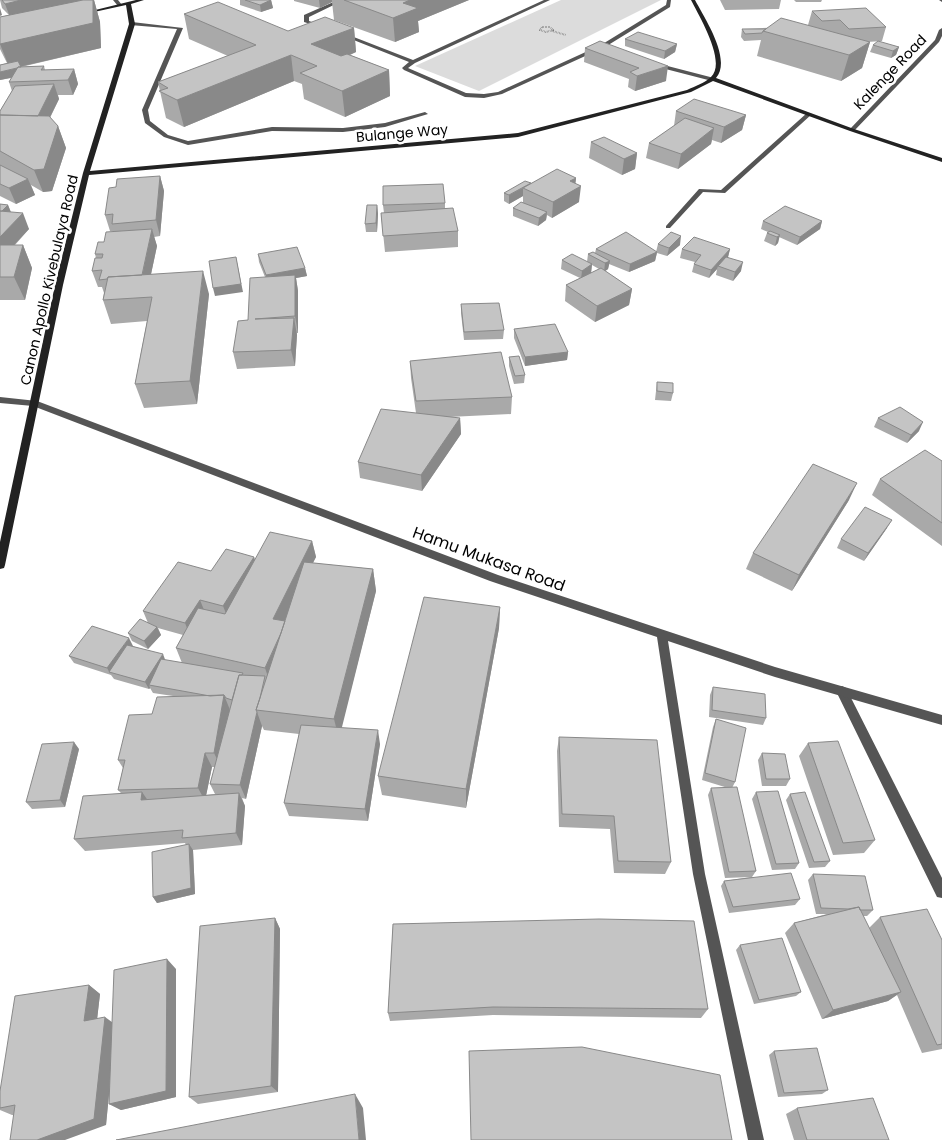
<svg xmlns="http://www.w3.org/2000/svg" width="942" height="1140" font-family="Poppins,sans-serif">
  <style>
    .green { fill: #dcdcdc }
    .lines { fill: none; stroke-linecap: round; stroke-linejoin: round }
    .path { stroke: #777; stroke-width: 2; stroke-dasharray: 0.5 1; stroke-linecap: butt }
    .service { fill: #555; fill-rule: evenodd }
    .minor { fill: #555; fill-rule: evenodd }
    .secondary { fill: #222; fill-rule: evenodd }
    .wall { fill: #a9a9a9; fill-rule: evenodd }
    .shaded-wall { fill: #898989 }
    .building { fill: #c4c4c4; stroke: #898989 }
    .labels { text-anchor: middle; dominant-baseline: central; stroke-width: 5; stroke-linejoin: round; paint-order: stroke }
    .far-street-label { font-size: 14px; fill: #000; stroke: #fff }
    .street-label { font-size: 16px; fill: #000; stroke: #fff }
  </style>
  <rect width="100%" height="100%" fill="#fff"/>
  <path class="green" d="M561,0H661L479,91L415,66Z"/>
  <g class="lines">
    <path class="path" d="M542,27H550L553,30L546,32L540,30Z
      M552,31L566,35"/>
    <path class="service" d="M113,0H118L122,5L118,6Z
      M338,0H344L309,17V21L323,26V28L304,22V15Z
      M544,0H550L415,63L408,68L466,93L484,94L498,92L601,45L666,5L667,0H671L670,7L605,47L502,94L484,98L465,97L404,70L402,68L409,62L341,35L346,34L413,60Z
      M132,22L183,28L148,110L150,121L168,135L188,141L272,127L343,128L385,123L425,112L428,114L385,127L343,132L272,131L188,145L164,137L145,123L142,110L177,29L130,25Z
      M656,63L714,78L715,79L712,81L654,66L653,65Z
      M807,113L812,114L725,193L703,192L670,228H666V226L699,189L721,190Z
      M842,686L846,688L942,878V898L937,897L836,691L838,688Z"/>
    <path class="minor" d="M939,0H942V2Z
      M942,28V36L939,42L854,131H850V129L935,40L939,30Z
      M0,397L37,401L498,575L775,667L942,715V725L775,677L668,641L705,874L764,1140H748L693,874L657,637L490,581L33,406L0,403Z"/>
    <path class="secondary" d="M136,0H144L131,4L135,24L90,171L518,133L687,90C695,86 705,83 711,77C727,62 699,16 691,0H695C705,19 732,59 716,78L854,129L942,158V162L850,131L713,81L691,92L518,137L89,175L63,285L5,565L4,568L0,569V542L55,285L83,173L129,24L126,5L85,14L83,13Z"/>
  </g>
  <path class="wall" d="M0,0H94L100,22L101,48L21,67L44,66L45,70L74,69L78,84L73,95H58L59,99L50,118L58,126L66,148L52,191L43,192L31,185L35,195L16,204L0,196V111L12,91L9,82L11,78L0,80V65L7,63L0,49V17L9,15L2,8Z
    M240,0H271L273,8L261,12L240,5Z
    M294,0H469L418,21L419,32L395,42L334,20L332,2L320,8L294,1Z
    M720,0H781L779,9L725,10Z
    M794,0H822L821,2H796Z
    M812,11L886,27L882,41L867,42H870L862,68L841,81L757,56L761,40L744,41L741,37L742,29L809,26L808,25Z
    M184,14L288,31L354,28L356,52L350,55L389,70L390,96L345,117L304,99L302,84L294,81L184,127L166,118L158,82L228,56L189,39Z
    M625,39L677,44L675,52L664,59L625,46Z
    M600,41L666,81L635,91L628,87L629,79L584,62L585,48Z
    M873,45L899,47L896,55L891,58L870,52Z
    M676,111L746,115L742,130L721,143L712,140L711,144L678,169L646,158L649,143L674,126Z
    M591,142L637,153L635,169L622,175L589,158Z
    M160,176L164,191L160,236L154,237L157,246L151,274L209,294L197,404L144,408L135,384L147,321L111,324L103,300L104,293L102,287H98L92,271L96,258L95,254L104,242L115,232L114,231H110L105,215L116,187Z
    M576,178L575,183L579,202L552,218L547,215L546,220L538,226L513,216V208L523,203V196L509,204L504,201V193L531,183Z
    M445,203V209L458,231V247L385,252L381,213H384L383,205Z
    M0,204L8,205L11,212L29,229L15,245H23L32,268L25,300H0Z
    M377,205L378,214L377,232H366L365,224Z
    M763,221H822L820,229L797,245L779,237L778,243L775,246L764,241L767,233L768,232L761,229Z
    M658,244L680,245L667,256L657,253L655,261L629,272L609,264L608,269L605,271L632,289L629,305L595,322L565,301L566,285L580,278L561,269L562,260L587,262L588,254L595,253L596,249L656,252ZM592,265L599,269L588,275L591,273Z
    M682,249H730L728,257L741,271L733,281L716,275L717,269L709,278L692,272L694,264L695,262L680,258Z
    M258,254L305,268L307,276L296,278L298,291V333H297L295,366L237,369L233,352L248,320L265,277L259,262Z
    M461,304L504,330L503,339L464,340L461,313Z
    M514,329L568,352L567,360L525,366L514,338Z
    M509,357L525,375L524,383L514,384L509,366Z
    M410,361L512,397L511,414L449,417L460,418L461,434L422,491L360,478L358,462L416,413L411,378Z
    M657,382L673,393L671,401L655,400Z
    M878,418L919,431L907,443L874,427Z
    M942,461V546L872,495L880,479Z
    M849,500L792,591L746,569L753,553Z
    M887,528L864,561L837,548L841,539Z
    M312,541L316,557L312,563L373,569L376,591L341,728L380,744L368,821L289,816L284,803L299,734L264,730L262,726L246,799L242,798L245,806L242,845L193,850L195,894L157,903L153,897L186,845L185,843L85,851L74,839L121,793L118,790L123,768L118,760L152,714L173,696L153,693L150,688L149,689L114,679L111,675L74,663L69,656L133,646L165,660L182,663L176,648L183,635L158,628L161,635L148,649L132,641L128,633L148,623L143,611L211,571L254,557L255,560ZM212,767H215L210,784L215,794L206,795Z
    M500,607L499,628L466,808L382,795L378,776Z
    M713,687L766,718L763,725L709,717L710,695Z
    M716,719L735,782L732,788L756,871L752,877L800,899L795,905L729,913L721,886L724,881L751,877L725,878L708,795L711,788H728L702,780L713,727Z
    M559,737L671,862L665,874L614,873L610,829L559,827L557,751Z
    M808,743L875,840L864,853L833,855L799,756Z
    M79,749L65,807L32,809L26,802Z
    M762,753L790,779L786,786H762L758,760Z
    M756,792L799,863L795,869L772,870L752,799Z
    M790,794L830,861L825,867L809,868L786,800Z
    M813,874L873,910L867,916H863L869,928L880,917L942,940V1049L922,1053L897,995L888,1001L822,1019L785,933L794,923L827,914H816L808,880Z
    M275,918L280,929L278,1092L198,1104L189,1097Z
    M393,924L708,1009L701,1018L493,1015L390,1021L388,1013Z
    M740,945L801,992L796,996L754,1004L736,950Z
    M176,969V1097L121,1110L109,1104L110,1081L106,1125L12,1115L0,1110V1091L89,985L100,994L97,1019L112,1023Z
    M774,1051L828,1090L822,1094L778,1097L769,1055Z
    M797,1108L889,1140H794L786,1114Z"/>
  <path class="shaded-wall" d="M21,0H81V1L10,17L5,4Z
    M94,0L100,22L101,48L10,69L0,44Z
    M271,0L273,8L261,12L260,5Z
    M319,0H332V2L320,8Z
    M410,0H469L418,21L419,32L395,42L393,18L403,3Z
    M0,8L2,15L0,16Z
    M354,28L356,52L317,69L311,44Z
    M870,42L862,68L841,81L849,55Z
    M677,44L675,52L664,59L665,51Z
    M899,47L896,55L891,58L893,51Z
    M291,55L294,81L184,127L177,100Z
    M668,66L666,81L635,91L637,76Z
    M22,67L24,75L0,80V72Z
    M74,69L78,84L73,95L68,80Z
    M389,70L390,96L345,117L342,91Z
    M54,84L59,99L42,133L37,118Z
    M746,115L742,130L721,143L724,127Z
    M58,126L66,148L52,191L43,192L34,170Z
    M714,128L711,144L678,169L681,154Z
    M637,153L635,169L622,175L624,159Z
    M160,176L164,191L160,236L156,220Z
    M576,178L575,189L581,186L579,202L552,218L553,202L570,181Z
    M28,179L35,195L16,204L9,188Z
    M523,188V196L509,204V195Z
    M8,205L11,213H0Z
    M377,205L378,214L377,232L376,223Z
    M547,212L546,220L538,226L539,218Z
    M23,213L29,229L2,258L0,253V237Z
    M822,221L820,229L797,245L800,237Z
    M152,229L157,246L147,293L142,277Z
    M780,235L778,243L775,246L777,237Z
    M681,236L680,245L667,256L669,248Z
    M23,245L32,268L25,300L14,277Z
    M730,249L728,257L718,266L717,269L709,278L711,270Z
    M657,252L655,261L629,272L630,264Z
    M236,257L243,292L215,296L213,288Z
    M610,261L608,269L604,272L605,263Z
    M743,262L741,271L733,281L735,272Z
    M592,264L591,273L581,279L582,271Z
    M305,268L307,276L296,278L298,291V333L295,316L267,284L266,275Z
    M203,271L209,294L197,404L190,381Z
    M632,289L629,305L595,322L597,306Z
    M294,318L297,335L295,366L291,350Z
    M568,352L567,360L525,366V357Z
    M460,418L461,434L422,491L421,475Z
    M923,422L919,431L907,443L911,435Z
    M857,483L849,500L792,591L799,575Z
    M892,520L887,528L864,561L868,553Z
    M312,541L316,557L278,634L273,619Z
    M254,557L259,573L229,621L223,606Z
    M373,569L376,591L339,739L334,719Z
    M200,600L206,615L191,638L185,623Z
    M500,607L499,628L466,808V789Z
    M287,622L270,683L265,668Z
    M157,627L161,635L148,649L144,641Z
    M129,638L133,646L109,672L111,675L107,668Z
    M163,654L166,662L149,685L150,688L149,689L145,682Z
    M224,695L230,710L221,767L214,753Z
    M257,712L262,726L246,799L240,785Z
    M378,730L380,744L368,821L365,809Z
    M74,742L79,749L65,807L60,800Z
    M205,753L212,767L205,801L198,788Z
    M142,792L151,805L141,800Z
    M239,793L245,806L242,845L236,833Z
    M189,844L193,850L195,894L157,903L153,897Z
    M275,918L280,929L278,1092L271,1086Z
    M167,959L176,969V1097L121,1110L109,1104Z
    M89,985L100,994L96,1029L84,1021Z
    M901,992L888,1001L822,1019L833,1010Z
    M105,1017L116,1025L106,1125L65,1140H37Z
    M355,1094L363,1108L366,1140H359Z"/>
  <path class="building" d="M2,0H21L5,4Z
    M83,0H93V23L0,44V17Z
    M245,0H271L260,5Z
    M344,0H410L403,3L418,8L393,18Z
    M218,2L288,31L325,17L354,28L311,44L341,56L347,54L389,70L342,91L300,73L317,66L291,55L177,100L159,91L168,88L158,82L256,45L184,14Z
    M866,8L886,27L849,29L840,20L822,21L812,11Z
    M781,18L870,42L849,55L763,31Z
    M742,29H766L763,31L762,33L745,34Z
    M638,32L677,44L665,51L625,39Z
    M600,41L668,66L637,76L630,72L639,68L585,48Z
    M878,41L899,47L893,51L873,45Z
    M18,61L21,67H18L17,68L0,72V65Z
    M44,66L41,70L74,69L68,80L9,82L18,67Z
    M54,84L38,116L0,115V111L15,86Z
    M694,99L746,115L724,127L676,111Z
    M0,115L49,116L58,126L44,169L34,170L0,151Z
    M685,118L714,128L681,154L649,143Z
    M604,137L637,153L624,159L591,142Z
    M0,165L28,179L9,188L0,184Z
    M557,169L576,178L570,181L581,186L553,202L523,188Z
    M160,176L156,220L112,224L113,214L105,215L109,188L116,187L117,179Z
    M525,181L531,183L509,195L504,193Z
    M443,184L445,203L383,205V186Z
    M521,202L547,212L539,218L513,208Z
    M0,204L8,205L2,211H0Z
    M367,205H377L376,223L365,224Z
    M785,206L822,221L800,237L763,221Z
    M453,208L458,231L383,236L381,213Z
    M0,211L23,213L0,237Z
    M152,229L142,275L108,277L107,279L99,280L102,270L92,271L95,258H102L103,254H95L98,242H104L106,232Z
    M770,231L780,235L777,237L767,233Z
    M626,232L657,252L630,264L596,249Z
    M671,232L681,236L669,248L658,244Z
    M694,237L730,249L711,270L694,264L701,255L682,249Z
    M0,245H23L14,277H0Z
    M297,247L305,268L266,275L258,254Z
    M593,252L610,261L605,263L588,254Z
    M572,254L592,264L582,271L562,260Z
    M236,257L241,284L213,288L209,261Z
    M726,257L743,262L735,272L718,266Z
    M601,268L632,289L597,306L566,285Z
    M203,271L190,381L135,384L152,297L103,300L108,277Z
    M295,275V316L255,319L294,318L291,350L233,352L238,321L248,320L250,278Z
    M499,303L504,330L464,332L461,304Z
    M555,324L568,352L525,357L514,329Z
    M501,352L512,397L416,401L410,361Z
    M519,356L525,375L515,376L509,357Z
    M657,382L673,383V393L657,391Z
    M900,407L923,422L911,435L878,418Z
    M381,409L460,418L421,475L358,462Z
    M925,450L942,461V523L880,479Z
    M813,464L857,483L799,575L753,553Z
    M865,507L892,520L868,553L841,539Z
    M270,532L312,541L273,619L285,621L281,633L265,668L176,648L198,608L225,614Z
    M226,549L254,557L223,606L200,600L185,623L143,611L178,562L211,571Z
    M304,562L373,569L334,719L256,710Z
    M424,597L500,607L466,789L378,776Z
    M140,619L157,627L144,641L128,633Z
    M92,626L129,638L107,668L69,656Z
    M127,645L163,654L145,682L109,672Z
    M161,659L243,673L242,675H239L232,700L226,698L224,695L210,696L149,685Z
    M239,675L265,676L260,698L256,710L257,712L240,785L210,784Z
    M713,687L765,694L766,718L712,710Z
    M224,695L214,753H205L198,788L118,790L125,760H118L129,715L152,714L157,697Z
    M716,719L746,728L735,782L705,773Z
    M301,725L378,730L365,809L284,803Z
    M559,737L657,740L671,862L618,861L614,816L562,814Z
    M838,741L875,840L843,843L808,743Z
    M74,742L60,800L26,802L42,744Z
    M762,753L785,754L790,779H766Z
    M737,787L756,871L729,872L711,788Z
    M778,791L799,863L776,864L756,792Z
    M142,792L141,800L239,793L236,833L182,838L183,830L74,839L83,796Z
    M805,792L830,861L814,862L790,794Z
    M189,844L191,888L153,897L152,852Z
    M791,873L800,899L733,907L724,881Z
    M813,874L865,876L873,910H860L859,907L848,909L821,908Z
    M859,907L901,992L833,1010L794,923Z
    M927,909L942,940V1044L937,1045L880,917Z
    M275,918L271,1086L189,1097L200,926Z
    M599,919L694,921L708,1009L493,1007L388,1013L393,924Z
    M782,938L801,992L759,1000L740,945Z
    M167,959L166,1091L109,1104L114,970Z
    M89,985L84,1021L105,1017L94,1119L37,1140H10L15,1105L0,1108V1091L15,996Z
    M582,1047L720,1075L732,1140H471L469,1051Z
    M817,1048L828,1090L784,1093L774,1051Z
    M355,1094L359,1140H116Z
    M873,1098L889,1140H807L797,1108Z"/>
  <g class="labels">
    <g class="far-street-label">
      <text transform="translate(890 72) rotate(-46)">Kalenge Road</text>
      <text transform="translate(402 133) rotate(-5)">Bulange Way</text>
      <text transform="translate(49 280) rotate(-77)">Canon Apollo Kivebulaya Road</text>
    </g>
    <g class="street-label">
      <text transform="translate(489 559) rotate(20)">Hamu Mukasa Road</text>
    </g>
  </g>
</svg>
